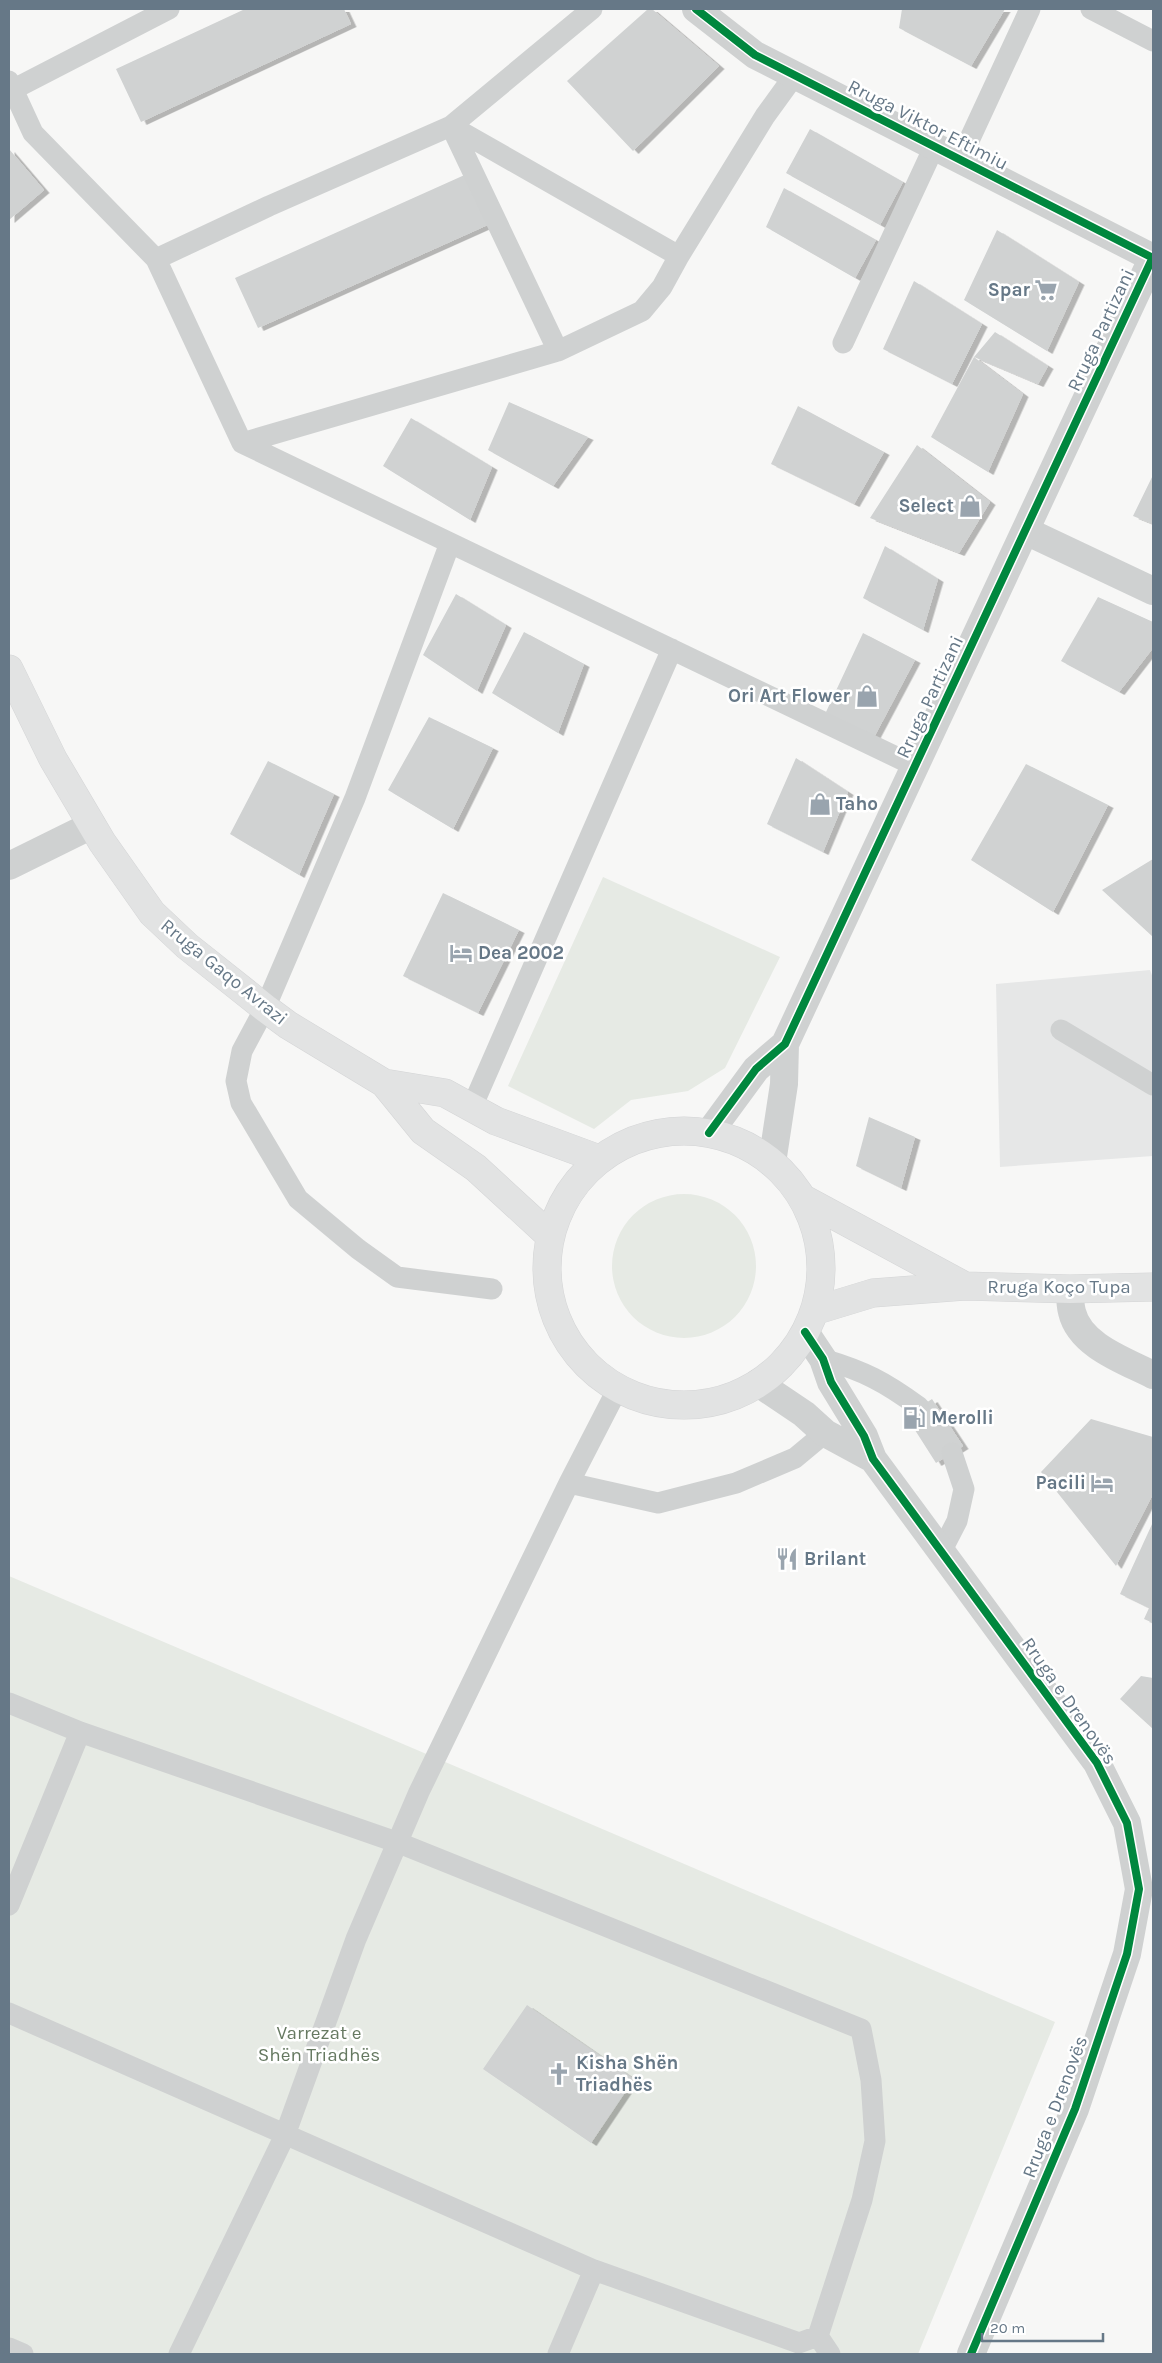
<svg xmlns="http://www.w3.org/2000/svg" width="1162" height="2363" font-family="Karla,sans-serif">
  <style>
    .built { fill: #e6e7e7 }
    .green { fill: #e6eae4 }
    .building { fill: #d0d2d2; filter: url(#shadow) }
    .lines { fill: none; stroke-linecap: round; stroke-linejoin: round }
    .secondary-casing { stroke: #d4d5d6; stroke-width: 29 }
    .service { stroke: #cfd1d1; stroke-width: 21 }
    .minor { stroke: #cfd1d1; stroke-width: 28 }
    .tertiary { stroke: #cfd1d1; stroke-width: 28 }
    .secondary { stroke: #e2e3e3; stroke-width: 28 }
    .cycleway-casing { stroke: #fff; stroke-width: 11 }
    .cycleway { stroke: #00873e; stroke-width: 8 }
    .labels { text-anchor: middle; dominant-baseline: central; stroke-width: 5; stroke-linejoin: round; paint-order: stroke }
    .street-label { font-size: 19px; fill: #667887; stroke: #fff }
    .poi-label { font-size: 19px; font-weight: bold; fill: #667887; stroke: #fff; text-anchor: start }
    .park-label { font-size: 19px; fill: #667961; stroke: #fff }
  </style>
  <defs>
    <filter id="shadow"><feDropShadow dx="5.5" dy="3" stdDeviation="0" flood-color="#0004"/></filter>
  </defs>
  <rect width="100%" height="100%" fill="#f7f7f6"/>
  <path class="built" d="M1150,970L1153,978V1156L1000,1167L996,984Z"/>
  <path class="green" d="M603,877L780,957L725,1068L688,1091L631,1100L594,1129L508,1086Z
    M612 1266a72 72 0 1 1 144 0a72 72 0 1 1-144 0Z
    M9,1576L1055,2022L918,2354H9Z"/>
  <path class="building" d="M245,9H344L351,24L141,122L116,69Z
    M648,9H652L719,66L633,151L567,81Z
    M902,9H1005L971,66L899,28Z
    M810,129L903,182L880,225L786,173Z
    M9,149L44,190L9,220Z
    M469,173L492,223L258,328L235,278Z
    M784,188L876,240L855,278L766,227Z
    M997,230L1079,282L1047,351L964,300Z
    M914,281L982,324L952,384L883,349Z
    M995,332L1048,366L1038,384L974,357Z
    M974,357L1023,394L988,472L931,437Z
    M509,402L588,437L553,486L488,450Z
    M798,406L884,452L854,504L771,464Z
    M411,418L492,467L470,520L383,466Z
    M917,445L990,502L959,553L870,518Z
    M1153,475V524L1133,516Z
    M885,546L938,579L923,630L863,598Z
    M456,594L506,625L477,691L423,655Z
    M1098,597L1153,622V648L1119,692L1061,661Z
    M524,632L584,664L558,733L492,693Z
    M863,633L915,660L872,741L826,712Z
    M429,717L493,748L453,829L388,790Z
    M796,758L848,792L823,852L767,824Z
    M268,761L334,794L299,875L230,834Z
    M1026,764L1108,805L1053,912L971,860Z
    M1153,859V937L1102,890Z
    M443,893L519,930L478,1013L403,976Z
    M869,1117L915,1137L901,1188L856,1166Z
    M932,1399L963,1446L936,1463L906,1416Z
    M1091,1419L1153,1437V1494L1116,1566L1041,1472Z
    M1153,1522V1623L1144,1619L1149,1608L1120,1594Z
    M1141,1676L1153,1678V1729L1120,1699Z
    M527,2005L634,2079L591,2143L483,2069Z"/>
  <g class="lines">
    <defs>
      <path id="secondary" d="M9,669L53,759L102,842L152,913L187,946L265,1008L288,1025L384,1083L423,1131L476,1168L550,1236
        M384,1083L445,1093L496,1121L599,1159
        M547 1268a137 137 0 1 1 274 0a137 137 0 1 1-274 0Z
        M802,1198L965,1286
        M814,1311L873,1293L965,1286L1070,1289L1153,1287"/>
    </defs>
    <use href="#secondary" class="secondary-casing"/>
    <path class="service" d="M1091,9L1153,41
      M9,81L33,133L156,259L242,443L558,351L642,311L662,287L679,256L765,116L794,76
      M14,89L169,9
      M960,160L1030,9
      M156,259L269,206L451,126L592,9
      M843,343L934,147
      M558,351L451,126L679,256
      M242,443L915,766
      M450,543L355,798L265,1008L242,1051L236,1081L241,1103L298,1199L358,1249L397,1277L492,1289
      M1061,1030L1153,1085
      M472,1107L672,649
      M823,1359C864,1371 885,1382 919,1407
      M569,1483L658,1503L736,1483L795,1458L825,1433
      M941,1552L957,1521L964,1489L952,1453
      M9,1703L80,1732L399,1843L861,2029L871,2080L875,2141L862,2200L818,2336
      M9,1905L80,1732
      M9,2013L594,2270L799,2343L818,2336
      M818,2336L830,2354
      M9,2348L23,2354
      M179,2354L285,2135L356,1939L419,1792L569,1483L618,1388
      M558,2354L594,2270"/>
    <path class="minor" d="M696,9L755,55L1153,258
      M1026,531L1153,591
      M9,866L92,825
      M1070,1289C1070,1296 1070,1305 1072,1312C1080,1346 1126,1361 1153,1375"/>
    <path class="tertiary" d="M709,1133L756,1069L785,1044L1153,257
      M772,1163L784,1084L785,1044
      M805,1332L823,1359L831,1382L864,1436L873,1459L1097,1763L1127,1823L1139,1889L1127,1954L1075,2109L971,2354
      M758,1383L804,1414L825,1433L873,1459"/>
    <use href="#secondary" class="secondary"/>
    <defs>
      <path id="cycleway" d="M696,9L755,55L1153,258
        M709,1133L756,1069L785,1044L1153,257
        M805,1332L823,1359L831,1382L864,1436L873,1459L1097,1763L1127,1823L1139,1889L1127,1954L1075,2109L971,2354"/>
    </defs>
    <use href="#cycleway" class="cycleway-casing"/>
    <use href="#cycleway" class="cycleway"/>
  </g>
  <defs>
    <symbol id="supermarket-bare" viewBox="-9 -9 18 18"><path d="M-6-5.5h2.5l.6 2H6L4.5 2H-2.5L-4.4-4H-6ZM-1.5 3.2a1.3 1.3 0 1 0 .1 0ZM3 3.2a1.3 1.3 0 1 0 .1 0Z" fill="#99a4ae" stroke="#fff" stroke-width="2.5" paint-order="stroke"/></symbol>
    <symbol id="shop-bare" viewBox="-9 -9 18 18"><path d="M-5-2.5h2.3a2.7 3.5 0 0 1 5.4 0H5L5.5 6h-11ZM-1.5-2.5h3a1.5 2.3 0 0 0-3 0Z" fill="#99a4ae" stroke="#fff" stroke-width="2.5" paint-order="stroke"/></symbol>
    <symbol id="hotel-bare" viewBox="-9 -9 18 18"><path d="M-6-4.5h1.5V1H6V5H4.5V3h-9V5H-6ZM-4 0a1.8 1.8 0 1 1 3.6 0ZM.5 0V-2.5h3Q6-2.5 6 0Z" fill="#99a4ae" stroke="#fff" stroke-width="2.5" paint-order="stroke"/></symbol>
    <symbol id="fuel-bare" viewBox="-9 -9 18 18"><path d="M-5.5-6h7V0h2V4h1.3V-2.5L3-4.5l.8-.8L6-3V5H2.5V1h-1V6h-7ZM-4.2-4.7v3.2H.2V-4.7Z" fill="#99a4ae" stroke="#fff" stroke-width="2.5" paint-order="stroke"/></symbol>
    <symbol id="restaurant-bare" viewBox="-9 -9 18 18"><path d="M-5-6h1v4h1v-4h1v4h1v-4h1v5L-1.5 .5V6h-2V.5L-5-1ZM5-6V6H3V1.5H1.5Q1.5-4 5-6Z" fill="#99a4ae" stroke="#fff" stroke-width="2.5" paint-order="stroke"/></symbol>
    <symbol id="church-bare" viewBox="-9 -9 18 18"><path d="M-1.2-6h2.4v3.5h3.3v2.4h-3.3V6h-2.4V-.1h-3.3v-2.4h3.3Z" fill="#99a4ae" stroke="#fff" stroke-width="2.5" paint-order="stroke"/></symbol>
  </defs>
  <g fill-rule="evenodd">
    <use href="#supermarket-bare" x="1030" y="274" width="32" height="32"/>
    <use href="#shop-bare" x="954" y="490" width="32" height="32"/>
    <use href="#shop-bare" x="851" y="680" width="32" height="32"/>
    <use href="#shop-bare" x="804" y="788" width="32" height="32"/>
    <use href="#hotel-bare" x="445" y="937" width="32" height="32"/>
    <use href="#fuel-bare" x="898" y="1402" width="32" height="32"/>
    <use href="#hotel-bare" x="1086" y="1467" width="32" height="32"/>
    <use href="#restaurant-bare" x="771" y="1543" width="32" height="32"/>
    <use href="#church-bare" x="543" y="2058" width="32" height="32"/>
  </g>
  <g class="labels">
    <g class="street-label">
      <text transform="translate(928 125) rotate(27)">Rruga Viktor Eftimiu</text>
      <text transform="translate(1101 330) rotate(-65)">Rruga Partizani</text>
      <text transform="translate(930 697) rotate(-65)">Rruga Partizani</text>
      <text transform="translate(224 972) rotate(39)">Rruga Gaqo Avrazi</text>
      <text x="1059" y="1287">Rruga Koço Tupa</text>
      <text transform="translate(1069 1701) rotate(55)">Rruga e Drenovës</text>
      <text transform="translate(1055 2107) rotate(-69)">Rruga e Drenovës</text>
    </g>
    <g class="poi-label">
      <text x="1030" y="290" text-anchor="end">Spar</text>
      <text x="954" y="506" text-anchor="end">Select</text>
      <text x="850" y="696" text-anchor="end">Ori Art Flower</text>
      <text x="836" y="804">Taho</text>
      <text x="478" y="953">Dea 2002</text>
      <text x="931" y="1418">Merolli</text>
      <text x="1086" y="1483" text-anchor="end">Pacili</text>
      <text x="804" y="1559">Brilant</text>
      <text x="576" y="2063">Kisha Shën<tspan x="576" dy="22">Triadhës</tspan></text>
    </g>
    <g class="park-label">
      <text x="319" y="2033">Varrezat e<tspan x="319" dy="22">Shën Triadhës</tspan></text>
    </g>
  </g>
  <rect width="1162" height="2363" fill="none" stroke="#667887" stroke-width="20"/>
  <path d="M982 2333v8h121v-8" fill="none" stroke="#667887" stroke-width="2.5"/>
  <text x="990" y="2333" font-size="15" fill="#667887" stroke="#ffffff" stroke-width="4" paint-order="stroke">20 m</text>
</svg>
